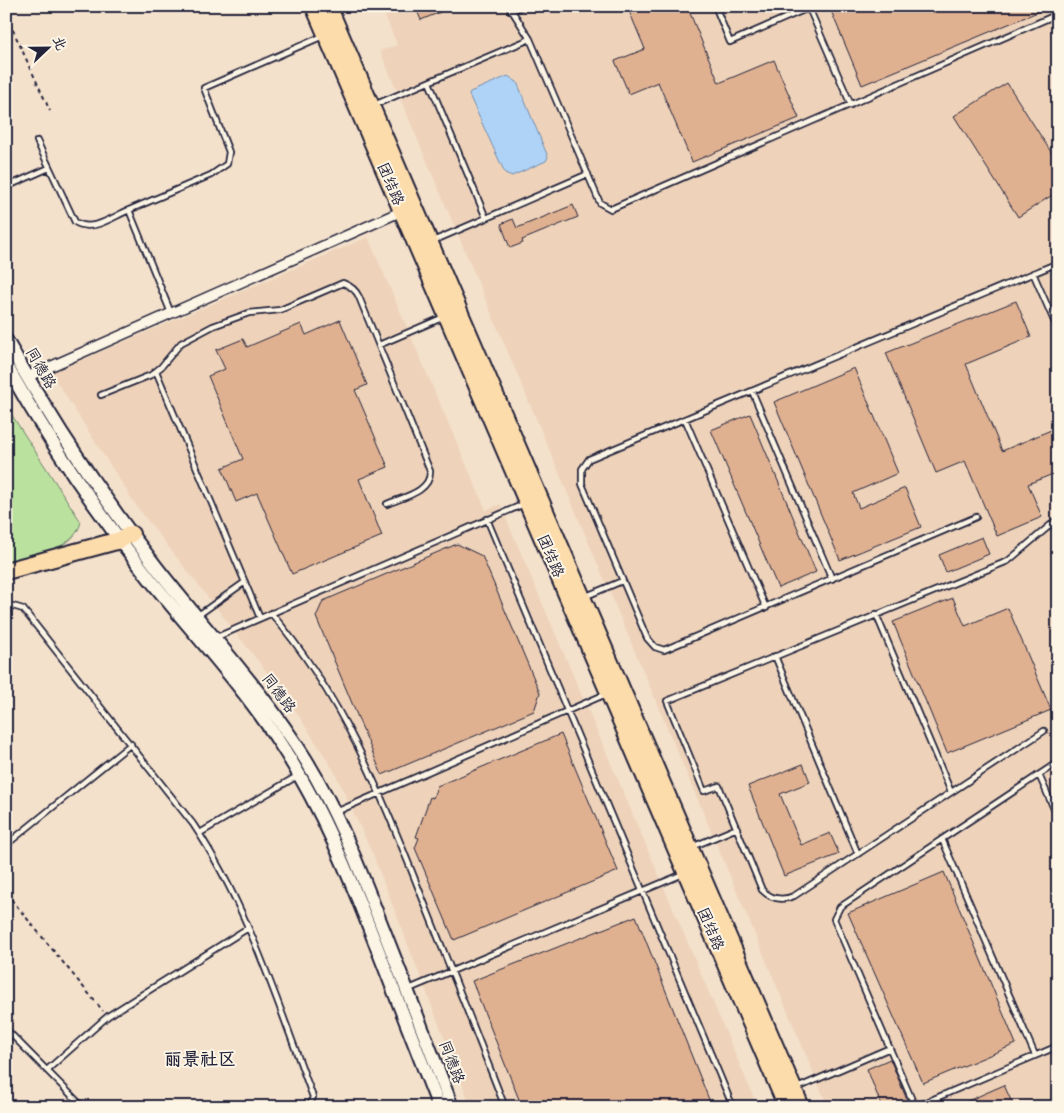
<svg xmlns="http://www.w3.org/2000/svg" width="1064" height="1113" font-family="'Shantell Sans','LXGW WenKai TC',sans-serif">
  <style>
    .built { fill: #eed3ba }
    .green { fill: #bae29e; stroke: #6e826c }
    .water { fill: #aed3f7; stroke: #768cac }
    .building { fill: #e0b191; stroke: #22223b }
    .lines { fill: none; stroke-linecap: round; stroke-linejoin: round }
    .lane-casing { stroke: #22223b; stroke-width: 8 }
    .street-casing { stroke: #22223b; stroke-width: 12 }
    .secondary-casing { stroke: #22223b; stroke-width: 16 }
    .highway-casing { stroke: #22223b; stroke-width: 20 }
    .path { stroke: #22223b; stroke-width: 2; stroke-dasharray: 4 4; stroke-linecap: butt }
    .lane { stroke: #fcf5e5; stroke-width: 4.5 }
    .street { stroke: #fcf5e5; stroke-width: 9 }
    .secondary { stroke: #fcf5e5; stroke-width: 12 }
    .highway { stroke: #fddcac; stroke-width: 16 }
    .labels { text-anchor: middle; dominant-baseline: central; stroke-width: 4; stroke-linejoin: round; paint-order: stroke }
    .street-label { font-size: 15px; fill: #22223b; stroke: #fcf5e5 }
    .quarter-label { font-size: 18px; font-weight: bold; fill: #22223b; stroke: #fcf5e5 }
  </style>
  <rect width="100%" height="100%" fill="#f4e1cc"/>
  <filter id="ink" filterUnits="userSpaceOnUse"><feTurbulence type="fractalNoise" baseFrequency=".02" numOctaves="2"/><feDisplacementMap in="SourceGraphic" scale="10" xChannelSelector="R" yChannelSelector="G"/><feConvolveMatrix kernelMatrix="1 2 1 2 8 2 1 2 1" color-interpolation-filters="sRGB"/></filter>
  <g filter="url(#ink)">
    <path class="built" d="M381,6H1058V1107H828L380,51L397,45Z
      M368,237L486,510L500,504L758,1107H471L373,855L333,769L287,698L137,507L51,373Z"/>
    <path class="green" d="M6,406L81,522C74,552 32,554 6,561Z"/>
    <path class="water" d="M508,76L517,82L548,157L546,161L512,176L505,173L469,95L470,92Z"/>
    <path class="building" d="M415,6H455L421,20Z
      M627,6H687L719,83L774,60L799,118L692,162L658,82L629,94L615,61L645,49Z
      M829,6H1052L862,85Z
      M1007,83L1058,163V181L1052,184L1057,192L1018,217L954,116Z
      M573,205L578,217L522,240L523,243L510,248L501,224L513,219L517,228Z
      M1016,301L1031,337L966,364L1002,451L1058,427V472L1028,484L1042,517L997,536L965,461L936,473L886,353Z
      M340,320L367,385L355,390L388,467L359,479L382,536L292,574L257,493L236,502L222,468L243,459L208,376L225,369L216,350L243,339L247,347L301,324L306,335Z
      M854,368L898,473L853,493L859,508L905,488L921,527L840,560L774,402Z
      M750,414L816,572L778,588L711,430Z
      M982,537L989,554L946,572L939,555Z
      M457,544L482,556L540,693L534,711L382,775L316,617L323,601Z
      M953,598L965,626L1008,608L1051,710L947,753L893,622Z
      M561,734L618,871L454,940L415,848L419,838L416,837L430,797L433,798L437,786Z
      M803,764L810,782L780,794L801,845L830,833L839,854L784,876L748,786Z
      M944,872L1016,1044L923,1083L848,913Z
      M636,916L712,1107H522L472,981Z
      M890,1059L910,1107H882L867,1069Z
      M1004,1085L1014,1107H954Z"/>
    <g class="lines">
      <defs>
        <path id="lane" d="M509,6L530,39L600,203L611,209L1058,14
          M715,6L730,42L813,6
          M809,8L851,105
          M511,11L522,6
          M429,82L486,218
          M374,105L530,39
          M37,141L75,222C92,233 112,217 129,210
          M6,187L49,168
          M433,241L588,174
          M1033,273L1058,330
          M171,313L129,210L211,175L227,164L229,152L204,88L323,36
          M379,345L444,317
          M156,371L260,618
          M752,391L832,579
          M101,395L151,375L161,367L181,343L213,326L249,313L280,310L343,283C351,286 356,290 359,297L430,471C431,492 403,497 387,504
          M685,419L766,608
          M976,517L664,650L655,647L647,638L582,484V469L589,459L1058,263
          M487,519L733,1107
          M584,597L622,581
          M6,604L23,609L193,824C248,906 278,1005 313,1097L309,1107
          M271,613C341,694 381,793 420,892C449,964 477,1035 505,1107
          M876,614L951,792
          M197,616L245,582
          M217,637L524,504
          M775,656L858,854
          M1044,731L794,896C782,901 771,899 762,890L719,786L704,791L667,701L1008,561L1054,522
          M1039,775L1058,818
          M336,812L606,694
          M200,833L299,775
          M942,839L1035,1055
          M6,845L131,744
          M692,847L737,828
          M409,989L683,874
          M6,1029L83,1107
          M47,1070L108,1016L248,928
          M797,1088L890,1048
          M915,1107L834,919L840,907L1058,762
          M915,1107L1058,1046"/>
        <path id="street" d="M27,377L402,211"/>
        <path id="secondary" d="M6,340C51,420 101,496 157,568C207,632 263,691 306,760C339,814 361,873 384,931C407,990 430,1048 452,1107
          M6,365C48,440 96,511 149,578C193,633 243,686 281,745C322,808 349,875 376,945C397,999 418,1053 439,1107"/>
        <path id="highway" d="M314,6L787,1107
          M328,6L801,1107
          M6,571L120,540L131,534"/>
      </defs>
      <use href="#lane" class="lane-casing"/>
      <use href="#street" class="street-casing"/>
      <use href="#secondary" class="secondary-casing"/>
      <use href="#highway" class="highway-casing"/>
      <path class="path" d="M6,15L50,111
        M6,149V152
        M6,893L103,1011"/>
      <use href="#lane" class="lane"/>
      <use href="#street" class="street"/>
      <use href="#secondary" class="secondary"/>
      <use href="#highway" class="highway"/>
    </g>
  </g>
  <g class="labels">
    <g class="street-label">
      <text transform="translate(391 184) rotate(67)">团结路</text>
      <text transform="translate(41 368) rotate(60)">同德路</text>
      <text transform="translate(551 556) rotate(67)">团结路</text>
      <text transform="translate(279 693) rotate(53)">同德路</text>
      <text transform="translate(711 929) rotate(67)">团结路</text>
      <text transform="translate(452 1062) rotate(69)">同德路</text>
    </g>
    <g class="quarter-label">
      <text x="200" y="1059">丽景社区</text>
    </g>
  </g>
  <rect width="1064" height="1113" fill="none" stroke="#fcf5e5" stroke-width="25"/>
  <rect x="12" y="12" width="1039" height="1088" fill="none" stroke="#22223b" stroke-width="2" filter="url(#ink)"/>
  <g transform="translate(48 48) rotate(68)" stroke="#fcf5e5" stroke-width="4" paint-order="stroke">
  <path d="M0-4L9 19L0 12L-9 19Z" fill="#22223b"/>
  <text y="-8" font-size="14" font-weight="bold" text-anchor="middle" fill="#22223b">北</text>
  </g>
</svg>
